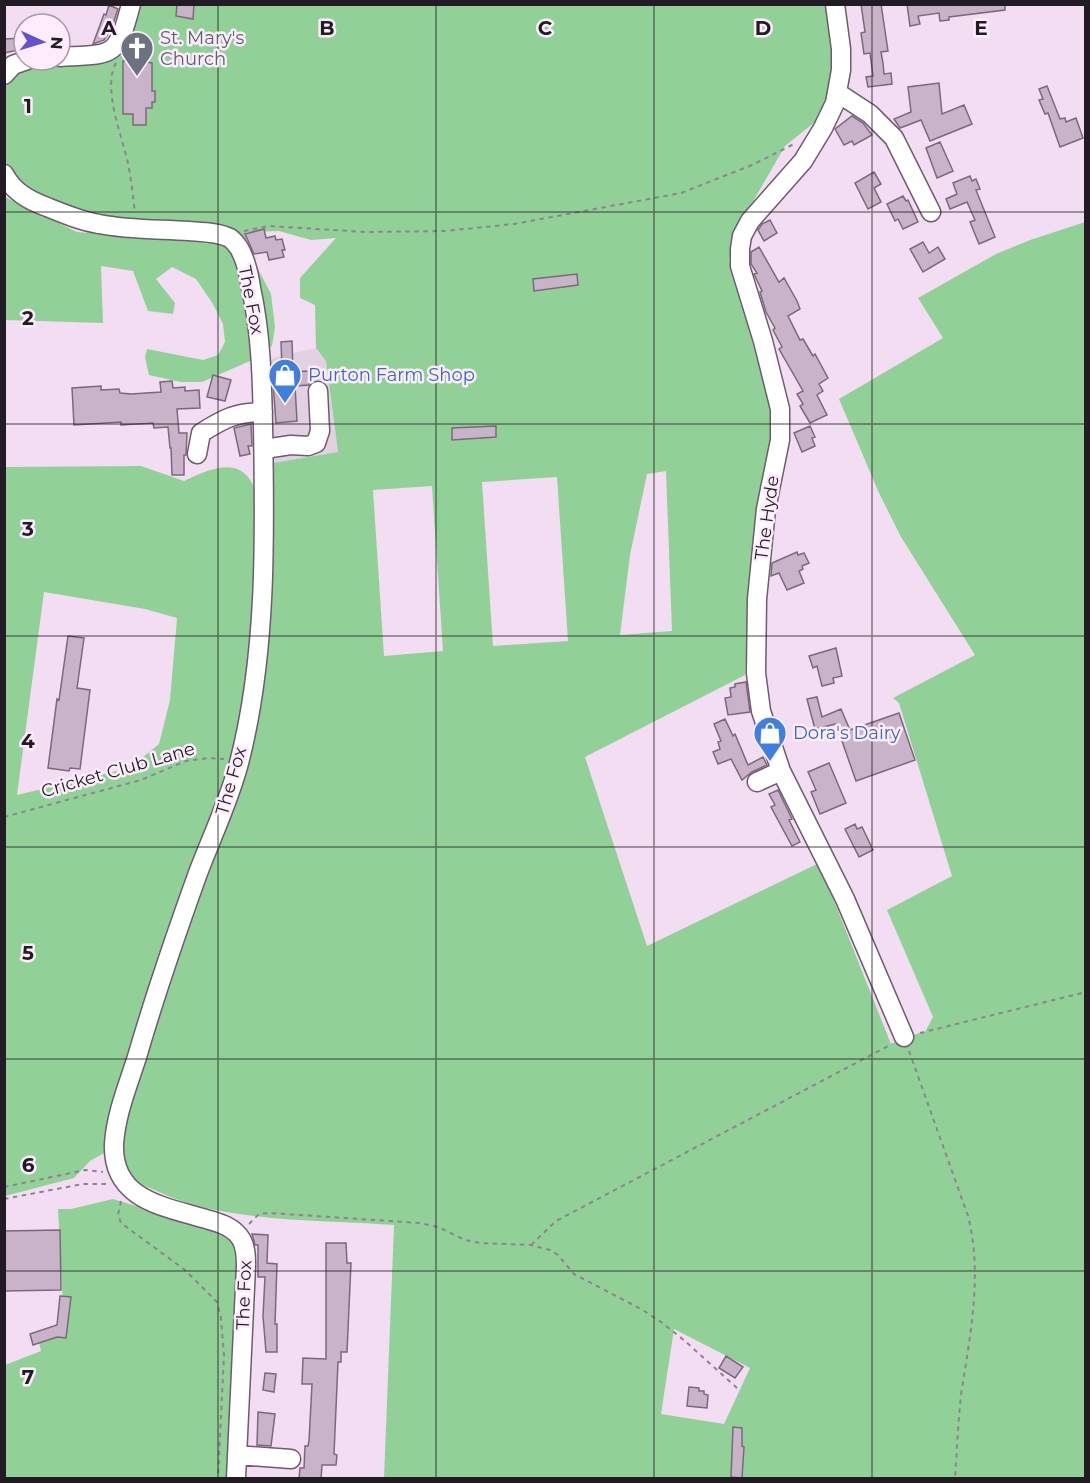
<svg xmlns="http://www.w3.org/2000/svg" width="1090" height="1483" font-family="Montserrat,sans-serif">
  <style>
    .commercial { fill: #e1d1e3 }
    .green { fill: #91d197; fill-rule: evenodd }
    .building { fill: #c9b3c8; stroke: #7c687c; stroke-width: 1.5 }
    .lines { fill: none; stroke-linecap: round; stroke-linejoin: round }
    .minor-casing { stroke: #6e5b6e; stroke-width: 21 }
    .path { stroke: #918291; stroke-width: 2; stroke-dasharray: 4.5 4.5; stroke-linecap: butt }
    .minor { stroke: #fff; stroke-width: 18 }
    .grid { fill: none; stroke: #231b23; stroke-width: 1.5; stroke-opacity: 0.55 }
    .labels { text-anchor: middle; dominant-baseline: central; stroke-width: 5; stroke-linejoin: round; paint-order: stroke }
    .worship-label { font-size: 18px; fill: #5b616d; stroke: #feecfd; text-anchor: start }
    .street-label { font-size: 18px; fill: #231b23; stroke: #feecfd }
    .shop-label { font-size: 18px; fill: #366cbe; stroke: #feecfd; text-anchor: start }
    .grid-label { font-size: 20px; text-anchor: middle; font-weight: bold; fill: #231b23; stroke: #feecfd; stroke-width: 5; stroke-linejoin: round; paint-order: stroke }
  </style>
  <rect width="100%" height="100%" fill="#f3ddf3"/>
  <path class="commercial" d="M316,348L326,361L338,452L273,463L268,359Z"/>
  <path class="green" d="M138,5H831L836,86L820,118L785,146L739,226L729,260L774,408L775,433L755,516L745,675L585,757L647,946L819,863L891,1044L904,1037L925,1032L933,1017L887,910L952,876L899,703L893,698L975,655L901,537L879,493L839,399L943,338L918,298L996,254L1030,240L1085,222V1478H384L394,1225C321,1220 223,1223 157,1191C151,1188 143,1186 137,1182C129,1175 122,1160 123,1149C124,1111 143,1063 155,1026C181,946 211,867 241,787V774L106,1152L90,1161L74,1178L5,1196V467L141,466L184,481C246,451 251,472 269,528L273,463L338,452L326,361L316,348L315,305L300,298V278L336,238L311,240L279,231L247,232L246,246L271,294L275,327L272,346L250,361L202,382H181L149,375L145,357L147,349L203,360L218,355L225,342L223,324L213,304L196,279L172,267L156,279L175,303L173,314L148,311L133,271L101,266L103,323L5,320V197L77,232L113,235L99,218L24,191L9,171L5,160V86L7,79L33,62L111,59ZM666,471L672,631L620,635L630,555L647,474ZM557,477L568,641L493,646L482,482ZM432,486L443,651L384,656L373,490ZM44,592L145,609L177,618L170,700L159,744L130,768L17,795ZM674,1329L750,1368L724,1424L661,1414Z
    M113,1199L136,1206L140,1205L222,1231L234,1241L239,1261L230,1478H5V1365L41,1351L38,1337L64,1325L58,1209H71Z"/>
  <path class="building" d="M177,4H194L193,19L176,16Z
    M861,4H881L888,51L881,52L883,63L884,74L891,73L892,84L868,87L866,77L873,76L870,53L864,54L861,33L865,32Z
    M907,4H1005V10L949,17V20L940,21L939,13L918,16L920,24L910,26Z
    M109,5L118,9L111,30L104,40L93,44L104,14L106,15Z
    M24,38L23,49L4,53V39Z
    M131,48H145L146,62L152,63V91H155V102H152V108H146V125H133V114H123V61H131Z
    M939,83L942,114L964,105L972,124L930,141L921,120L900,128L894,119L911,112L908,87Z
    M1047,86L1060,119L1065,118L1066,122L1076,118L1083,138L1060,147L1048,113L1045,114L1039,100L1043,99L1039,89Z
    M852,116L863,123L872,135L854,145L852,141L844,145L835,129Z
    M940,142L953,171L937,178L926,148Z
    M874,172L881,184L874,188L881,202L868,209L855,183Z
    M970,176L972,181L976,179L980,189L976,190L995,237L979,244L970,222L975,220L967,202L950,209L946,199L957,194L953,183Z
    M903,196L906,201L908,200L918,222L903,229L898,219L895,221L887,204Z
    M770,220L777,233L764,241L758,230L762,224Z
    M264,229L266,238L275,236L276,240L282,239L285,250H282L284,257L269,260L267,252L254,254L245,234Z
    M923,242L929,253L938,247L945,259L923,272L910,249Z
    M759,247L779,282L784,278L797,301L800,309L788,316L800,340L803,339L813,356L815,354L828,378L819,384L823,391L817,395L827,415L810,423L800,406L803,404L797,394L803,391L779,349L782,347L773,330L775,328L766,312L760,292L762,291L754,274L757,273L751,264V252Z
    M577,274L578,285L534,291L533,279Z
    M292,341L293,372L308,371L309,385L295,386L297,421L276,423L272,369L282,368L281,342Z
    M213,375L231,380L225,401L207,397Z
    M172,381L173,388L185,387V391L199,390L200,408L177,409L179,433H187L186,455H184V475H172L171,448H170L168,427L154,428L153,423L121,425V422L74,425L72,388L101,386V390L119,389L120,393L131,394L161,392L160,382Z
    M251,424L252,446H248L250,454L240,456L234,428Z
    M496,426V437L452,440V428Z
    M810,426L815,437L812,438L815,446L802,452L794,433Z
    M797,552L798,555L804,553L809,563L802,566L803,569L799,571L804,583L787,590L779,573L771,576L772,563Z
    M68,636L84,638L77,688L90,690L80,769L70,768L69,771L48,768L57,699L59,700Z
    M836,648L842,676L833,678L834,683L822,686L817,666L813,668L809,656Z
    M746,682L750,712L728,715L725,698L731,697L730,688L735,687V684Z
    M817,697L822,717L841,709L850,730L899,713L915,760L856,781L836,724L815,729L807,699Z
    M725,719L733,736L735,734L748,765L763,757L767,765L752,772L742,780L731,759L718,764L713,752L720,749L718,742L721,741L714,724Z
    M829,763L846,803L820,814L811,792L816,790L808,772Z
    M778,790L792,819L789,820L800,842L792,846L771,807L775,805L769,794Z
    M855,824L857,829L862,827L873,850L859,857L845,829Z
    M60,1230L61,1290L4,1291V1231Z
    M252,1234L268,1235L267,1263L277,1264L275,1324H277V1352H266L263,1316L265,1277H258V1245H255Z
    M326,1243H346L347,1263H351L347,1352H341V1362H338L334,1454L337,1455L336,1465H322L321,1479H299L300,1468H304L305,1446H308L309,1441L312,1384H302L303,1358L326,1359Z
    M60,1296L71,1297L66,1338L57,1337L33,1345L30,1334L57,1325Z
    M726,1356L743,1367L735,1378L719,1368Z
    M265,1373L276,1374L274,1392L263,1390Z
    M689,1387L699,1388V1391H704V1394L708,1395L707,1408L687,1406Z
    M258,1412L275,1414L271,1446L257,1445Z
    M733,1427L742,1428V1446L744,1447L742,1478L731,1477Z"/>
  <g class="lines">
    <defs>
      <path id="minor" d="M835,4L841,49V70L835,103L823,128L803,161L750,221L742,236L740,249V266L763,341L780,409V440L766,509L757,599L756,673L761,711L781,771L845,899L904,1037
        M60,57C113,54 117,59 131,4
        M4,75L13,65L27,60
        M838,93L870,114L894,138L931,212
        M4,174C14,192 28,200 47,207C64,214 81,221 99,224C129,230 159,229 189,231C202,232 218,232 230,238C234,241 236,244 239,248C246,260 249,274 251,288C261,333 262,379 263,425C265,536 267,655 239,763C229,801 212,836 198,873C176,934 155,995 137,1057C128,1085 116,1114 114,1144C112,1200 163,1206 206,1219C219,1223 233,1226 241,1239C246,1247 246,1257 246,1266L236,1478
        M264,449L291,445L308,446L316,443L320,431L318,391
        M197,454L201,433C223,419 236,412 263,412
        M757,782L781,771
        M237,1455L291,1459"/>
    </defs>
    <use href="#minor" class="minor-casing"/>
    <path class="path" d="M116,63C102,88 122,136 128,163C131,179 133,196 135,213
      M244,231L269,226L365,232L445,231L514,224L681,193L752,165L796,143
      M4,817L141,780L186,761L209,758L224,759
      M920,1033L1086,992
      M909,1051L968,1216C983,1276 970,1335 961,1395C958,1423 957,1451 955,1478
      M4,1187L85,1170L103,1172
      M4,1199L83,1184H109
      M121,1201L118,1215L121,1223L185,1270L217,1302L221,1318L224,1355L218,1478
      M249,1224L259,1214L269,1213L420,1223L438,1227L465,1240L480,1243L531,1245L550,1250L558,1255L574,1274L641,1309L661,1322L685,1341L737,1388
      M531,1245L556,1221L892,1044"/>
    <use href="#minor" class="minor"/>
  </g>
  <path class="grid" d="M218,4V1478M436,4V1478M654,4V1478M872,4V1478M4,212H1086M4,424H1086M4,636H1086M4,847H1086M4,1059H1086M4,1271H1086"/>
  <defs>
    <symbol id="church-pin" viewBox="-11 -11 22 30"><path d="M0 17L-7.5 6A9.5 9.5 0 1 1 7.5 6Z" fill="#6b7280" stroke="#feecfd"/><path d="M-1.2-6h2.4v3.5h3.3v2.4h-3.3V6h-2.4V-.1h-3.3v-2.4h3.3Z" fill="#fff"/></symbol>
    <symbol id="shop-pin" viewBox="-11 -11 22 30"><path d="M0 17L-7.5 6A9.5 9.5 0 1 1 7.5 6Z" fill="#3f7fe0" stroke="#feecfd"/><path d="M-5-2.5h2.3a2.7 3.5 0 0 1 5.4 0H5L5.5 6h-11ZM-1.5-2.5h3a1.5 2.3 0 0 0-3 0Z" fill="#fff"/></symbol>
  </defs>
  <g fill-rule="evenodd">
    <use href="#church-pin" x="118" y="29" width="38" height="52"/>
    <use href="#shop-pin" x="266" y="356" width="38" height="52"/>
    <use href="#shop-pin" x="751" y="714" width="38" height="52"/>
  </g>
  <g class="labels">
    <g class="worship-label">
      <text x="160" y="38">St. Mary's<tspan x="160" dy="21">Church</tspan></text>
    </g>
    <g class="street-label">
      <text transform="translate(251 300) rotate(79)">The Fox</text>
      <text transform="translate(767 518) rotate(-82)">The Hyde</text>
      <text transform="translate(118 770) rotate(-16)">Cricket Club Lane</text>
      <text transform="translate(231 781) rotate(-74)">The Fox</text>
      <text transform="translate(244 1295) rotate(-88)">The Fox</text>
    </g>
    <g class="shop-label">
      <text x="308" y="375">Purton Farm Shop</text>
      <text x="793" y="733">Dora's Dairy</text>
    </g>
  </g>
  <g class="grid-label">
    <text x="109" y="35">A</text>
    <text x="327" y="35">B</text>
    <text x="545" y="35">C</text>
    <text x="763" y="35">D</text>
    <text x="981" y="35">E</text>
    <text x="28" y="113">1</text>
    <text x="28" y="325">2</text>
    <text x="28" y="536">3</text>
    <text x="28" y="748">4</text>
    <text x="28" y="960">5</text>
    <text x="28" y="1172">6</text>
    <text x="28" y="1384">7</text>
  </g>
  <rect width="1090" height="1483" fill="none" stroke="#231b23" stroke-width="12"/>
  <g transform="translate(42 42) rotate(94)"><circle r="28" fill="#feecfd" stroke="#a698a6" stroke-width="1.5"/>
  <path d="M0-4.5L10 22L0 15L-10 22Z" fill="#6453cc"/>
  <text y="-9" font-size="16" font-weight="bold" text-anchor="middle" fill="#231b23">N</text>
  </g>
</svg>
